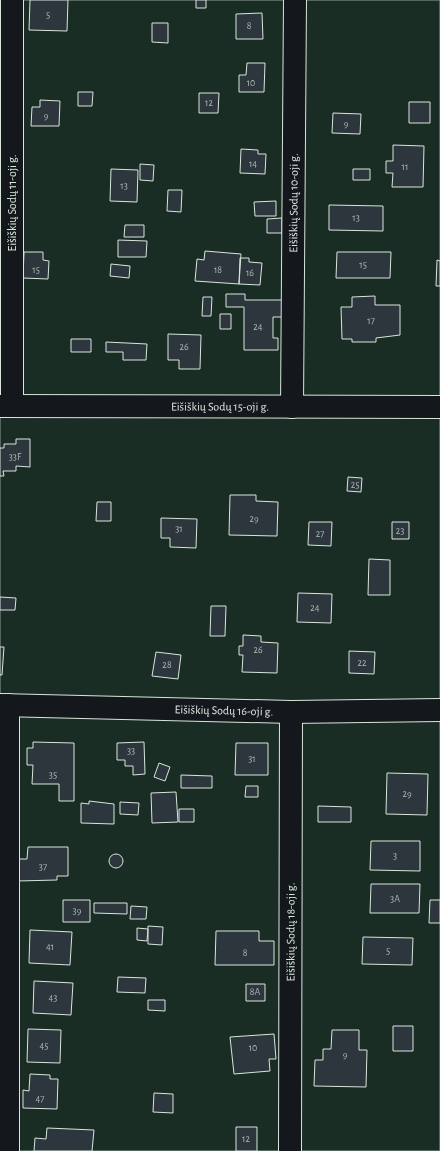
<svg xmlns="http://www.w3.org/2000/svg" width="440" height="1151" font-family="'Alegreya Sans',sans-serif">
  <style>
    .green { fill: #1a2d24; stroke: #939e99 }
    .building { fill: #2c363c; stroke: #d8e6dc }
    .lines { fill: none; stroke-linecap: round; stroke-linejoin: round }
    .minor-casing { stroke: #d8e6dc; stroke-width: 24 }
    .minor { stroke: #14181c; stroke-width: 22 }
    .labels { text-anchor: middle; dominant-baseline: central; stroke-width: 3; stroke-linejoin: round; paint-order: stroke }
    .number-label { font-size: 10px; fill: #adbab4 }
    .street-label { font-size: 12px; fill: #d8e6dc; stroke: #14181c }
  </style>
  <rect width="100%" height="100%" fill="#14181c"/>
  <path class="green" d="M0,0H440V1151H0Z"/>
  <path class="building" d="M30,0H68L67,31L29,30Z
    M196,0H206V8H196Z
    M262,13L263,39H236V14Z
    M152,23H168V43L152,42Z
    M247,63H265L264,92H239V75H246Z
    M78,92H93L92,106H78Z
    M199,93H219L218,113H199Z
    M40,100L60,101L59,126H31L32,107H40Z
    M409,102H430V123H409Z
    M333,113L361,114L360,134L332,133Z
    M393,145L424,146L423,187H392L393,173H386V161H393Z
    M241,149L258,150V154H266L265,174L240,173Z
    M140,164L154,165L153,181L140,180Z
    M111,169L138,170L137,202L110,201Z
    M353,169H370V180H353Z
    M168,190H182L181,212L167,211Z
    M276,201V216H255L254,202Z
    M329,205L383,206V231L329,230Z
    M282,218V233H267V219Z
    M125,225H144V237H124Z
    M118,240L147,241L146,257H118Z
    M205,251L241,254L239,284L195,281L197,259L204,260Z
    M24,252H43V260L49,261L48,279L23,278Z
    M337,252H391L390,278H336Z
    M240,258H249V262L262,263L260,285L239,284Z
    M437,260L440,261V286H436Z
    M111,264L130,266L129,278L110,276Z
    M226,294H245V300H285V317H273V338H278V350H244V307H226Z
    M375,296V305H400V335L376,338V342H352V339H342L341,307H352V297Z
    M203,297H212L211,316H202Z
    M220,314H231V329H220Z
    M168,334L201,335L200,369H179V360H168Z
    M71,339H91V352H71Z
    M106,342L147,344L146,360H123V352H106Z
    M16,439H30V467L16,466V471H3L4,476H0V448H4V444H16Z
    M348,477L362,478L361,492L347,491Z
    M230,495H256V501L278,502L277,536L229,535Z
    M97,502H111V521H96Z
    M161,518L197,519L196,548L170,547V538H161Z
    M309,522H332L331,546L308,545Z
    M392,522H409V539H392Z
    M369,559L390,560V595H368Z
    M298,593L332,594L331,623L297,622Z
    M0,597L16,598L15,610H0Z
    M211,606H226L225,636H210Z
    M243,635L261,636V642L278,643L277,673L242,672L243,655H239V646H243Z
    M0,647H4L2,675H0Z
    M349,651L375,652L374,674L349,673Z
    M156,652L181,655L178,679L152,676Z
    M33,742L74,743V801H59V784H32L33,765H27V748H33Z
    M144,742L145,774L133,775V766H125V760H117V743Z
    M236,743H268V775H235Z
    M159,763L170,767L165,781L154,777Z
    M387,773L428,774L427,815L386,814Z
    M181,775L212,776V788H181Z
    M246,786H258V797H245Z
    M176,792L178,822L152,823L151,793Z
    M89,801L114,804V824L81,823V803L89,804Z
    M120,802L139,803L138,815L120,814Z
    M318,806L351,807V822H318Z
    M179,809H194V822H179Z
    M371,841H420V871L370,870Z
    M28,847H68V876H57V880L17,881V859H27Z
    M109 861a7 7 0 1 1 14 0a7 7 0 1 1-14 0Z
    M371,884H420L419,913H370Z
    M63,900H90V922H63Z
    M430,900H440V923H429Z
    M94,903H127V914L94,913Z
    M131,906L147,907L146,919H130Z
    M148,926L163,927L162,945L148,944Z
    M137,928L148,929L147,941L137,940Z
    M30,930L72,932L70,965L29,963Z
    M216,931H259V941H274V965H215Z
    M363,937L413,938L412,965L362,964Z
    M118,977L146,978L145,993L117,992Z
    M34,981L73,983L71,1015L33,1013Z
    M246,984H265V1001H246Z
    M148,1000H165V1011L148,1010Z
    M393,1026H413V1051H393Z
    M28,1029L61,1030L60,1063L27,1062Z
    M332,1030H359V1050H367L366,1087L314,1086L315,1060H323V1049H331Z
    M274,1034L276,1059H269L270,1071L234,1074L230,1037Z
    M30,1074L50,1075V1079H58L57,1109L23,1108V1090L29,1091Z
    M154,1093L173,1094V1113L153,1112Z
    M236,1127H257V1151H236Z
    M47,1128L94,1130L92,1151H34L35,1138L46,1139Z"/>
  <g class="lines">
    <defs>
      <g id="minor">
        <path id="s1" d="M0,406L440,407"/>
        <path d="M12,406V0"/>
        <path id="s2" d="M292,407L295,0"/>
        <path id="s3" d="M0,705L291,712L440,710"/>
        <path d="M8,705V1151"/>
        <path id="s4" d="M290,1151L291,712"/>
      </g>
    </defs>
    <use href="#minor" class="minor-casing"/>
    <use href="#minor" class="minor"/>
  </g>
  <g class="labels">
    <g class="number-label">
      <text x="48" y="15">5</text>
      <text x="249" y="26">8</text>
      <text x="251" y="83">10</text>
      <text x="209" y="103">12</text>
      <text x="46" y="116">9</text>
      <text x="346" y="124">9</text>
      <text x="253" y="164">14</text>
      <text x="405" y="167">11</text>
      <text x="124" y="186">13</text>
      <text x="356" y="218">13</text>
      <text x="363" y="265">15</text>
      <text x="36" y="270">15</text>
      <text x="218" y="270">18</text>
      <text x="250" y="273">16</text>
      <text x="371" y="321">17</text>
      <text x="258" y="327">24</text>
      <text x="184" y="347">26</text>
      <text x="15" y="457">33F</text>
      <text x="355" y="485">25</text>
      <text x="254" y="519">29</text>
      <text x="179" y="529">31</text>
      <text x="400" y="531">23</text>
      <text x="320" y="534">27</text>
      <text x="315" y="608">24</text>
      <text x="258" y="650">26</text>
      <text x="362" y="663">22</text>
      <text x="167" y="665">28</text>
      <text x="131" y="751">33</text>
      <text x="252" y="759">31</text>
      <text x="53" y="775">35</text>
      <text x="407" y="794">29</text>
      <text x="395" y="856">3</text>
      <text x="43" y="867">37</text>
      <text x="395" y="899">3A</text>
      <text x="77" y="911">39</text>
      <text x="50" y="947">41</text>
      <text x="388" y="951">5</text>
      <text x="245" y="953">8</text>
      <text x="255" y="992">8A</text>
      <text x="53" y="998">43</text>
      <text x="44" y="1046">45</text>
      <text x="253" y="1048">10</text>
      <text x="345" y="1055">9</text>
      <text x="40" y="1099">47</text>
      <text x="246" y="1139">12</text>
    </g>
    <g class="street-label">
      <text transform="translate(12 203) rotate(-90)">Eišiškių Sodų 11-oji g.</text>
      <text stroke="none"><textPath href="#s2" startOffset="204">Eišiškių Sodų 10-oji g.</textPath></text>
      <text stroke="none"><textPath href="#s1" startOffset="220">Eišiškių Sodų 15-oji g.</textPath></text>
      <text stroke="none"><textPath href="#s3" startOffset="224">Eišiškių Sodų 16-oji g.</textPath></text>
      <text stroke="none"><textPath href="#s4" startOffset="219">Eišiškių Sodų 18-oji g.</textPath></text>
    </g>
  </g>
</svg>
